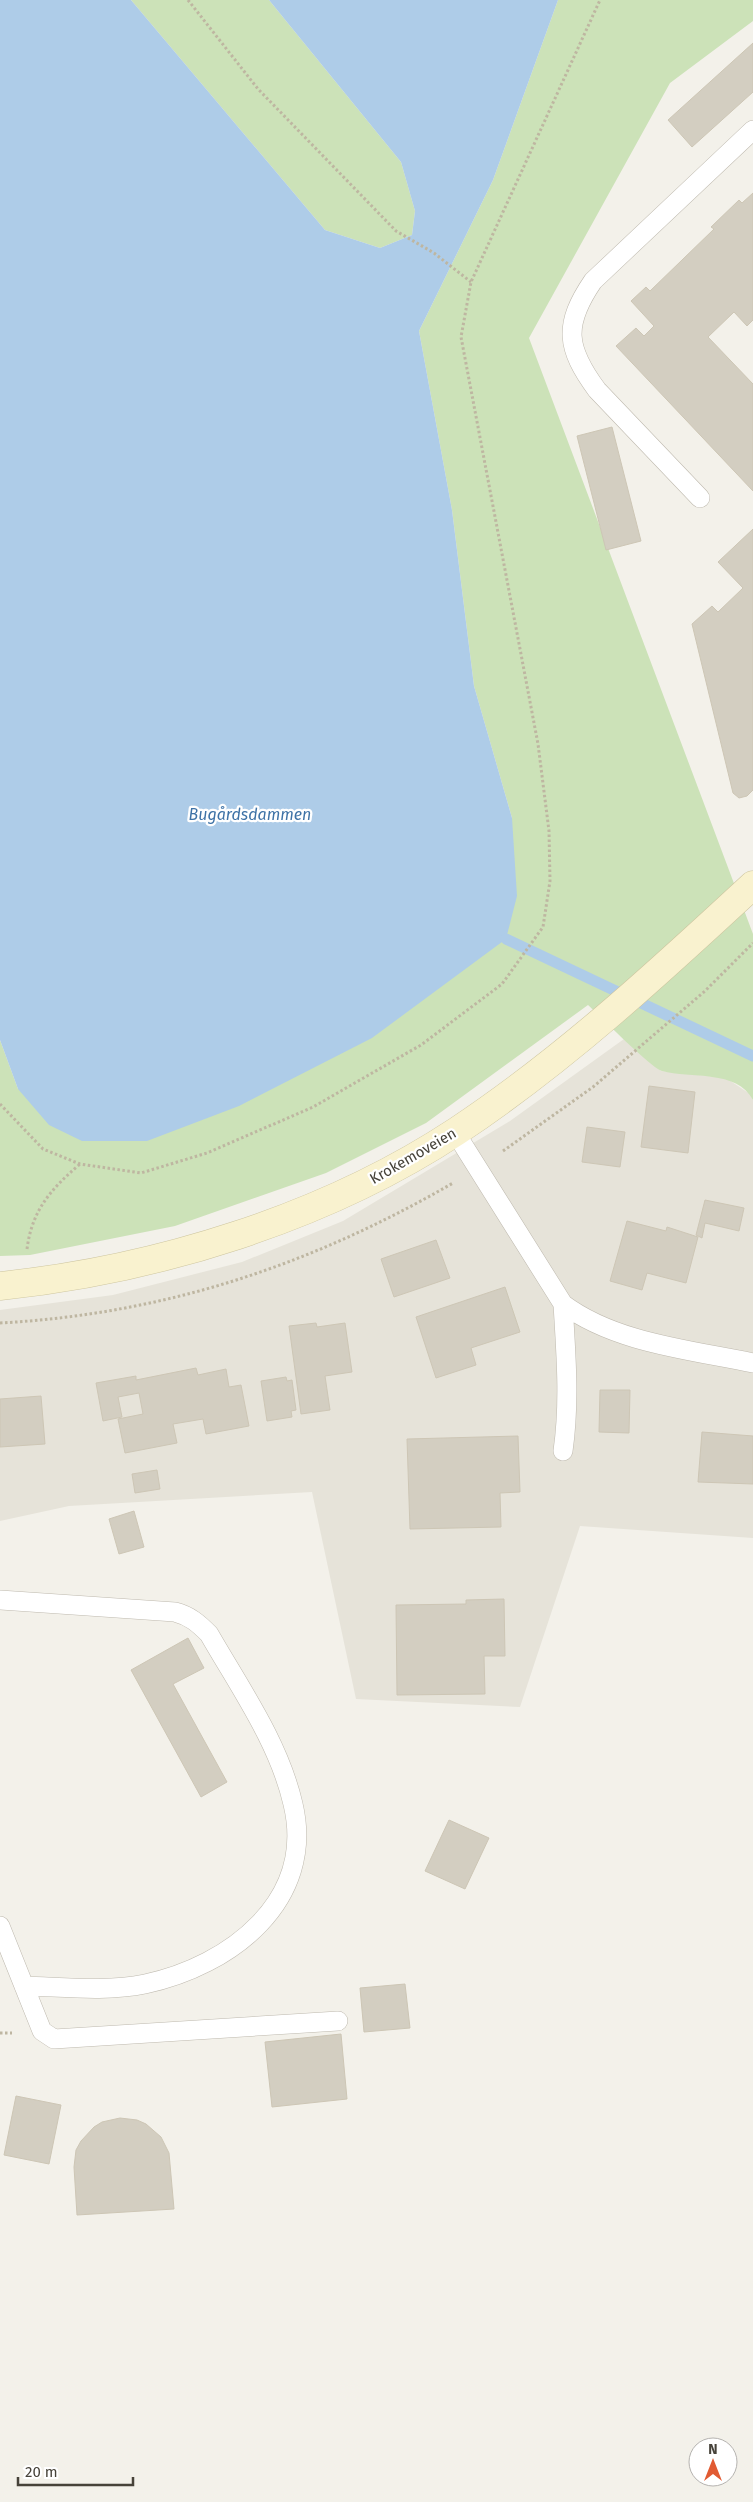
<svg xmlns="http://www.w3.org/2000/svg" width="753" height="2502" font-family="'Fira Sans',sans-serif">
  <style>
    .residential { fill: #e6e3d9 }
    .green { fill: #cce2b8 }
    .water { fill: #aecce8 }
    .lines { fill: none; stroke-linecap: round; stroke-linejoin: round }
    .stream { stroke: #aecce8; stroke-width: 11 }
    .building { fill: #d3cec1; stroke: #cdc6b5 }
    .service-casing { stroke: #beb9ae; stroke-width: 20 }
    .secondary-casing { stroke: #cdc59f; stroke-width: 29 }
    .path { stroke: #beb6a1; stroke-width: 3; stroke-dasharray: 2.5 2.5; stroke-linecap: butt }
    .service { stroke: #fff; stroke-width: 19 }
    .secondary { stroke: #f9f2cf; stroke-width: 28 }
    .labels { text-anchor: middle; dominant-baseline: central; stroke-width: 4.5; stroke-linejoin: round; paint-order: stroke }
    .street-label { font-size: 15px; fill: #464239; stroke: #fff }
    .water-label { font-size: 16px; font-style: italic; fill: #3e72a6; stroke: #fff }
  </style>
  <rect width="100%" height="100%" fill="#f3f1ea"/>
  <path class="residential" d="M624,1039L661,1071L726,1078L750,1094L753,1100V1538L580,1526L520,1707L356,1699L312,1492L69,1506L0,1521V1310L113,1295L242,1262L343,1221L510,1121Z"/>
  <path class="green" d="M131,0H269L401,162L415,211L412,235L380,248L325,230Z
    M558,0H753V21L670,83L529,338L753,934V1100C737,1069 690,1079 662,1071C651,1068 600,1016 588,1005L426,1123L326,1173L175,1226L30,1255L0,1256V1040L18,1089L512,818L474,686L452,510L419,331L493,180Z"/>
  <path class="water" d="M0,0H131L325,230L380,248L412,235L415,211L401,162L269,0H558L493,180L419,331L452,510L474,686L512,818L517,896L506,939L372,1038L239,1106L147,1141H82L49,1125L18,1089L0,1040Z"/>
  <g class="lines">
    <path class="stream" d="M506,939L753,1056"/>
  </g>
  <path class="building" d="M753,43V92L692,147L668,120Z
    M753,193V320L747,326L734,312L708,337L753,384V491L616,346L636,328L644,336L654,326L631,301L646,287L650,291L714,229L711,227L739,200L742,203Z
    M612,427L641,541L606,550L577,436Z
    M753,529V790L747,796L739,798L733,793L692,624L712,606L718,612L743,588L718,562Z
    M649,1086L695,1092L688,1153L641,1147Z
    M587,1127L625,1132L620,1167L582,1162Z
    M705,1200L744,1208L739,1231L705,1223L702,1238L696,1235Z
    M627,1221L666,1231L667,1227L698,1237L686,1283L647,1273L642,1290L610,1281Z
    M436,1240L450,1278L394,1297L381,1259Z
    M505,1287L520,1332L471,1348L476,1365L436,1378L416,1317Z
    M316,1323L317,1327L345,1323L352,1372L325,1376L330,1410L301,1414L289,1326Z
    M196,1368L198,1375L226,1369L229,1387L241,1385L249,1426L206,1434L203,1419L173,1424L177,1443L125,1453L118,1419L143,1414L139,1393L118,1397L122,1417L103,1421L96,1383L136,1376V1380Z
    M286,1377L287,1381L292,1380L296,1410L291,1411L292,1417L267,1421L261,1381Z
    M600,1390H630L629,1433L599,1432Z
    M41,1396L45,1444L0,1447V1399Z
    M702,1432L753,1436V1484L698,1482Z
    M518,1436L520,1492L500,1493L501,1527L410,1529L407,1439Z
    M157,1470L160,1489L135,1493L132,1474Z
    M134,1511L144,1547L119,1554L109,1519Z
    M504,1599L505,1656H484L485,1694L397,1695L396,1605L466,1604V1600Z
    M188,1638L204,1668L173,1684L227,1782L201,1797L131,1670Z
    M449,1820L489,1838L465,1889L425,1871Z
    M405,1984L410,2028L364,2032L360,1988Z
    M341,2034L347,2099L272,2107L265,2042Z
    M16,2096L61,2105L49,2164L4,2155Z
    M120,2118L137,2120L146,2124L161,2137L169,2153L174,2209L77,2215L74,2167L76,2150L81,2141L94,2127L102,2122Z"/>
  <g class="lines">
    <defs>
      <path id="service" d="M700,498L597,390C566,348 563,325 593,281L753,130
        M455,1132L563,1304C615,1343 691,1350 753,1363
        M563,1304C566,1354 570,1402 563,1451
        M0,1600L175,1612C190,1616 198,1623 209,1634C240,1688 279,1743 293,1804C316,1901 230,1966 145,1984C106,1992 64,1987 24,1986
        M0,1926L42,2031L54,2039L338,2021"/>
      <path id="secondary" d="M0,1286C156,1270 325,1218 457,1131C564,1060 659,972 753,885"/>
    </defs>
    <use href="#service" class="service-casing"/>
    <use href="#secondary" class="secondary-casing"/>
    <path class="path" d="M188,0L258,89L396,231L434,253L471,282
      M0,1104L43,1149L80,1164L141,1173L207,1153L313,1107L421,1045L502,984L543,927L550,881L549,831L538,744L461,337L471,282L600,0
      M503,1151L593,1087L705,991L753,943
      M27,1249C32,1210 51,1189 80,1164
      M0,1323C165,1314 311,1265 453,1183
      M0,2033H12"/>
    <use href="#service" class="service"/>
    <use href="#secondary" class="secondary"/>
  </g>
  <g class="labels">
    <g class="street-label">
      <text transform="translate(413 1156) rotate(-30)">Krokemoveien</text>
    </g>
    <g class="water-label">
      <text x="250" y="814">Bugårdsdammen</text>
    </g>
  </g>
  <g transform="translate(713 2462)"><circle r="24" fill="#ffffff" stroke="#b5b3b0"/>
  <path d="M0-4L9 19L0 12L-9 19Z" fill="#e15b33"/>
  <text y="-8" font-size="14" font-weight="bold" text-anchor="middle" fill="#464239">N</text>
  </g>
  <path d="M18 2477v8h115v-8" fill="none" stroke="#464239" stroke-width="2.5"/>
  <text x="25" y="2477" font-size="15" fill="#464239" stroke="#ffffff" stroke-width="4" paint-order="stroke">20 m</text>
</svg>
